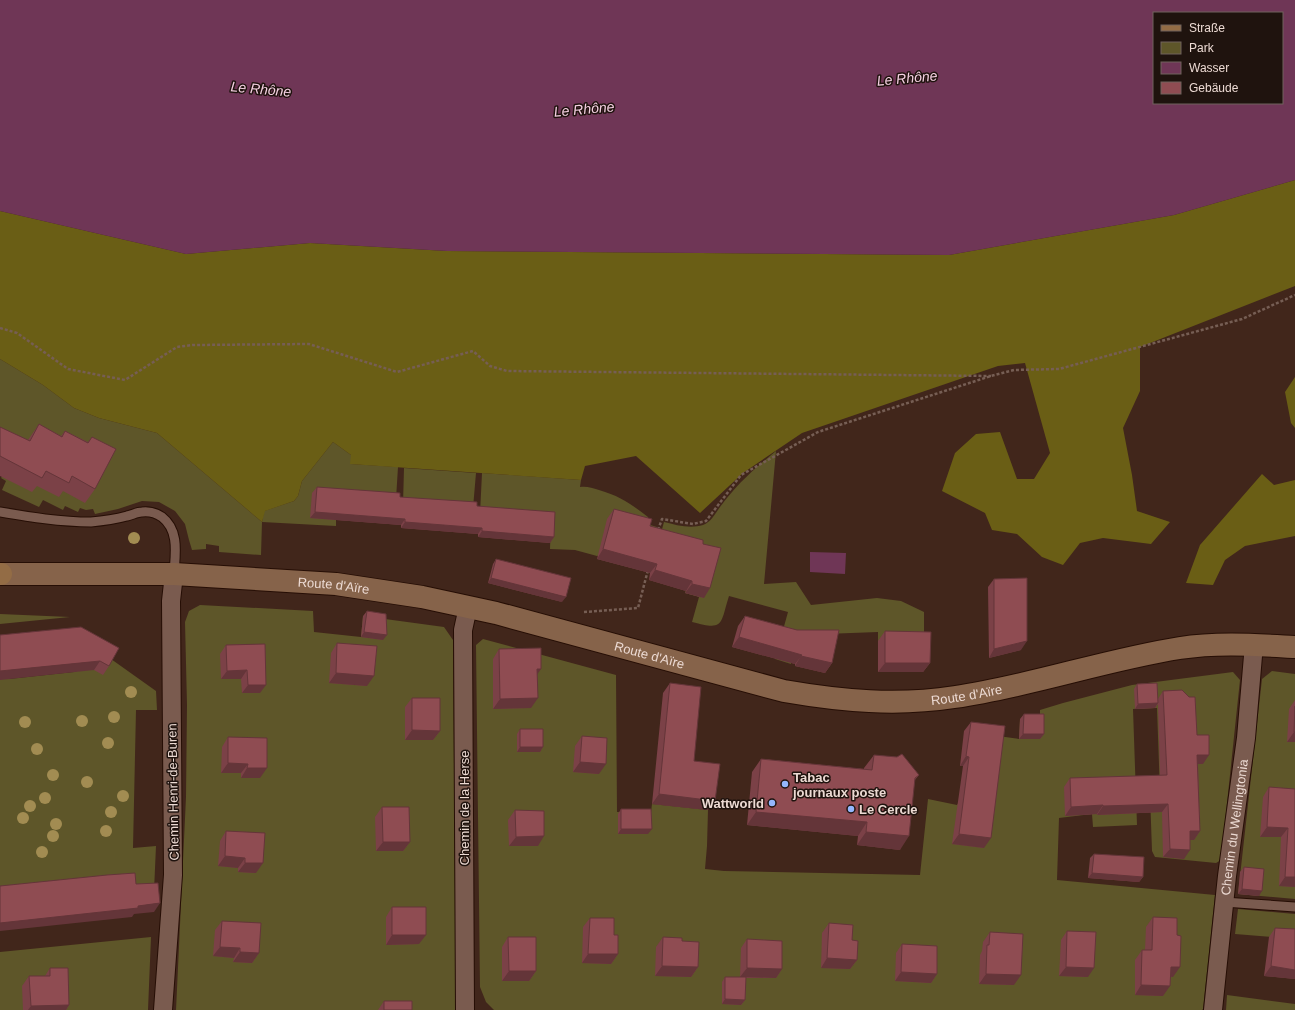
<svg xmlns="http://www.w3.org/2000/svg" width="1295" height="1010" font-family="Arial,sans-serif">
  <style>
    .green { fill: #5e5629 }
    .forest { fill: #6a5e15 }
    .water { fill: #6f3656; fill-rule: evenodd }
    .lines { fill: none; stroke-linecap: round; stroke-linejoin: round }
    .lane-casing { stroke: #260e05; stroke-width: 11 }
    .street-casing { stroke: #260e05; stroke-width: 20 }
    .secondary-casing { stroke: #260e05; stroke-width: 24 }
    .primary-casing { stroke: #260e05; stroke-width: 24 }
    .path { stroke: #765e54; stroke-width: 2.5; stroke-dasharray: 3 2; stroke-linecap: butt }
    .lane { stroke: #7a5b4f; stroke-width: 9 }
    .street { stroke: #7a5b4f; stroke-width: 18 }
    .secondary { stroke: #86634a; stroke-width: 22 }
    .primary { stroke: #936c45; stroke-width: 22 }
    .tree { fill: #a28c52 }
    .wall { fill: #7b4147 }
    .shaded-wall { fill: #643539 }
    .building { fill: #8f4c52; stroke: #643539 }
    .poi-dot { fill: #94b7fd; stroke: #1f130e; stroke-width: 1.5 }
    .labels { text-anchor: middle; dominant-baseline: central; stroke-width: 3; stroke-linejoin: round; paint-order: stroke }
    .street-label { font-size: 13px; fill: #ecdad3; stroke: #1f130e }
    .poi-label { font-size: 13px; font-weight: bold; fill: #ecdad3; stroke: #1f130e; text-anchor: start }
    .water-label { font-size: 14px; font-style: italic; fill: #f5d0e2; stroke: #1f130e }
  </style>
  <rect width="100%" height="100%" fill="#41261b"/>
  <path class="green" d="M0,359L43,385L74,408L99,418L157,433L262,522L264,511L294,501L298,496L302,481L333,442L351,455V464L398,467L396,499L336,520V526L262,522L261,555L219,552V546L206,544V549L192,550L189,540L185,524L175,511L159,502L142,501L118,509L95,514L93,509L86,510L80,508L78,512L65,506L63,510L43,500L39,507L2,490L6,481L1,478L7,469L0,466Z
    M776,451L764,584L796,582L811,605L877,598L901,601L924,612V642L878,641V632L798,635L791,664L775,659L788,612L729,596C720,624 725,631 692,622L699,597L685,593L696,550L659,540L664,522C676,525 690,529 703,525C711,522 715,514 720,507C737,484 753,470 776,451Z
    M404,468L476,473L473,508L403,504Z
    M482,473L581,480L580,487C587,486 592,488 599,490C620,496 631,504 648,517L647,524L657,527L654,539L597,556L575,550L550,549L551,518L480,514Z
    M200,605L313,611L314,632L361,637L363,616L444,627L453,640L456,1010H176L186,797L187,705L185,622L189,611Z
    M0,614L70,617L0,624Z
    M483,639L616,675L617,812H651L652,804L708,810L707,846L705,869L724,871L920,875L928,799L957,805L998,736L1019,739L1020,719H1040V710L1063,703L1132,685L1233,672L1240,680L1221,860L1216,863L1155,857L1152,851L1150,794L1160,793L1157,708L1133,709L1137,825L1093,827L1092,814L1059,818L1057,880L1215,895L1203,1009L1202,1010H494L486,1002L480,987L476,645Z
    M111,659L156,691L157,710H136L133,848L156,846L154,891L0,894V664H7L9,679L74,672Z
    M1272,671L1295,674V899L1238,894L1262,679Z
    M1238,909L1295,914V939L1235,934Z
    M151,937L148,1010H0V952Z
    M1227,995L1295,1004V1010H1226Z"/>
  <path class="forest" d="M1295,180V286L1140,347V391L1123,428L1132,475L1137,511L1170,522L1151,544L1103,538L1080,543L1063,565L1042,557L1017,534L992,530L985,513L942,491L955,453L976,434L1000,432L1017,479H1034L1050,453L1025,363L998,366L802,433L743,473L700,513L636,456L585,466L581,480L350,464L351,455L333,442L302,481L298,496L294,501L265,511L262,522L157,433L99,418L74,408L43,385L0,359V211L186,254L310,243L447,251L949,255L1174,215Z
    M1295,377V428L1291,423L1285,392Z
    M1262,474L1274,485L1295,480V536L1245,546L1225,560L1213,585L1186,583L1200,545Z"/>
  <path class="water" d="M0,0H1295V180L1174,215L949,255L447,251L310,243L186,254L0,211ZM1154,13H1282V103H1154Z
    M810,552L846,553L845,574L810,572Z"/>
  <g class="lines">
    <defs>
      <path id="lane" d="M0,512C30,517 60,522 91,522C103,521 116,519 127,516C132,515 137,512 142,512C150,511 156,513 162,517C180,531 175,555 174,574
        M1224,902L1295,907"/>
      <g id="street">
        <path d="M163,1010L173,875L171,601L174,574"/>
        <path d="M465,1010L463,630L468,607"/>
        <path id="s1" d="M1213,1010L1227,876L1246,738L1254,644"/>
      </g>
      <g id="secondary">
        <path id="s2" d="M0,574H174L336,584L422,597L496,613L784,691C842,701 897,706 955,697C1031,686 1104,660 1180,648C1218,642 1257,645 1295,647"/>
      </g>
      <path id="primary" d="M0,574H1"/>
    </defs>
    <use href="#lane" class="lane-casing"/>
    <use href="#street" class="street-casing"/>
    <use href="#secondary" class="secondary-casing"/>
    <use href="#primary" class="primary-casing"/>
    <path class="path" d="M0,328L17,333L68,369L125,380L177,347L193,345L309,344L397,372L473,351L490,366L507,371L991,376
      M658,530L662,519L693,524L706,521L741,475L818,432L991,376L1014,370L1059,369L1242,319L1295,295
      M584,612L638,608L648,570"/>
    <use href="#lane" class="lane"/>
    <use href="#street" class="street"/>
    <use href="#secondary" class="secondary"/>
    <use href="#primary" class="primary"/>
  </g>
  <g class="tree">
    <circle cx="134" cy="538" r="6"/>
    <circle cx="131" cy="692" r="6"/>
    <circle cx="114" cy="717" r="6"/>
    <circle cx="82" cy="721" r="6"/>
    <circle cx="25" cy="722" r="6"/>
    <circle cx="108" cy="743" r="6"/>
    <circle cx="37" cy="749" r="6"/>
    <circle cx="53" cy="775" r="6"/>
    <circle cx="87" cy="782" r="6"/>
    <circle cx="123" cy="796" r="6"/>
    <circle cx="45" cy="798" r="6"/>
    <circle cx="30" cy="806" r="6"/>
    <circle cx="111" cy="812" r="6"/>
    <circle cx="23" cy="818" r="6"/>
    <circle cx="56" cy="824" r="6"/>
    <circle cx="106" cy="831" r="6"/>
    <circle cx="53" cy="836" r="6"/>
    <circle cx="42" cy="852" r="6"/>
  </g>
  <path class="wall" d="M39,424L61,436L65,431L88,442L92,437L95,489L85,503L63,491L59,497L37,486L32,492L0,476V427L28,440Z
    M317,487L477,506L554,537L550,543L478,537V534L401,528V525L310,518L312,493Z
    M614,509L650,526L703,544L704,598L685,593L686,591L649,580L650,573L597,559L607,519Z
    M496,559L562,602L488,583L493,564Z
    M994,579L1021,650L989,658L988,587Z
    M367,611L383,640L361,637L363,616Z
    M745,616L832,663L825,673L795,666V664L732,647L738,626Z
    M81,627L109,666L103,675L94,670Z
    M885,631L930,663L923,672H878V641Z
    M337,643L367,686L329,683L331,653Z
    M265,644L260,693H242L241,679H221L220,654L226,645Z
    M499,649L537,675L531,708L493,709V659Z
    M670,683L694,761L708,810L652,804L663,693Z
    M1137,684L1158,699L1163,691L1197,735L1203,764H1198L1200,831L1194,840H1190L1184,859L1163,857L1162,812L1097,815V814L1065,816L1064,787L1070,778L1160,776L1158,704L1155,708L1135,709L1134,689Z
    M412,698L440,731L433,740H405V707Z
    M1295,700V742H1287L1289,709Z
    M1024,714L1044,734L1040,739H1019L1020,719Z
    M971,722L984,848L952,844L963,766H960L964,731Z
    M520,729L543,747L540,752H517V734Z
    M582,736L599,774L573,772L575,746Z
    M228,737L260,778H241V773H221L222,747Z
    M874,755L919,775L914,781L900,850L857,845L858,836L747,825L752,772L761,759L864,769V768Z
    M1269,787L1295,789V887L1279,886L1281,837H1260L1263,797Z
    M382,807L410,842L403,851H376L375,817Z
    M621,809L648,834H618V814Z
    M515,810L538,846H509L508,820Z
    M226,831L256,873L238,872V868L218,866L220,841Z
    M1094,854L1143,877L1139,882L1088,878L1090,858Z
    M1244,867L1259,896L1238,894L1240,872Z
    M392,907L419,944L386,945V917Z
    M1153,917L1173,977H1170L1163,996L1135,995V960L1142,950H1145L1146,927Z
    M590,918L618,954L611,964L582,963L583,927Z
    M222,921L259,953L252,963L233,962L234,958L213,956L215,930Z
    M829,923L852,940L857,960L850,969L821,968L822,933Z
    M1275,928L1295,929V979L1264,976L1269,937Z
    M1067,931L1088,977L1059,976L1061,940Z
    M990,932L1014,985L979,984L980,955L982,951L983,942Z
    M508,937L536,971L529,981H502V947Z
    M663,937L682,941L698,967L691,977L655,976L656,947Z
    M747,939L782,969L776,978H746L745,1000L741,1005L722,1004V982L725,977H740L741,948Z
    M902,944L937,974L931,983L895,981L896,953Z
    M50,968L69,1005L66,1010H23L22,986L29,976H45Z
    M384,1001L412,1010H378Z"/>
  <path class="shaded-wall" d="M315,512L405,519L401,525L310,518Z
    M405,522L482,528L478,534L401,528Z
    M482,531L554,537L550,543L478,537Z
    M603,549L657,564L650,573L597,559Z
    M655,570L692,581L686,591L649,580Z
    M491,578L566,597L562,602L488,583Z
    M692,584L710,588L704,598L685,593Z
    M364,632L387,635L383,640L361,637Z
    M739,637L802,655L795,664L732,647Z
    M1027,641L1021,650L989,658L994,649Z
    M801,656L832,663L825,673L795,666Z
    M100,661L94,670L0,680V671Z
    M885,663H930L923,672H878Z
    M537,669H541L534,679Z
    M247,670L241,679H221L227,671Z
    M336,673L374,676L367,686L329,683Z
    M248,685H266L260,693H242Z
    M538,698L531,708L493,709L500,699Z
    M1158,703L1155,708L1135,709L1138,704Z
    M412,730L440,731L433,740H405Z
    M1294,732H1295V742H1287Z
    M1023,734H1044L1040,739H1019Z
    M520,747H543L540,752H517Z
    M1197,755H1209L1203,764H1191Z
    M966,756L969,757L963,766H960Z
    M580,762L606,764L599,774L573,772Z
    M228,763L248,764L241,773H221Z
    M247,768H267L260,778H241Z
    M659,794L715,801L708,810L652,804Z
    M1168,804L1162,812L1097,815L1103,806Z
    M1103,805L1097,814L1065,816L1071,807Z
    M756,812L867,822L858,836L747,825Z
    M1267,827L1288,828L1281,837H1260Z
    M621,829H652L648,834H618Z
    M1190,831H1200L1194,840H1184Z
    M866,832L909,836L900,850L857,845Z
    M959,834L991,838L984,848L952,844Z
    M544,836L538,846H509L516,837Z
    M383,842H410L403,851H376Z
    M1170,849L1190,850L1184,859L1163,857Z
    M225,856L245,858L238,868L218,866Z
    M245,863H263L256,873L238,872Z
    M1092,873L1143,877L1139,882L1088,878Z
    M1285,877H1295V887L1279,886Z
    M1242,889L1262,891L1259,896L1238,894Z
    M160,903L154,912L134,914L132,917L0,931V923Z
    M392,935H426L419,944L386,945Z
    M220,947L240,948L234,958L213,956Z
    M240,952L259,953L252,963L233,962Z
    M588,954H618L611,964L582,963Z
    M827,958L857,960L850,969L821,968Z
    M662,966L698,967L691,977L655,976Z
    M1271,966L1295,970V979L1264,976Z
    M1066,967L1094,968L1088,977L1059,976Z
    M1171,967H1180L1173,977L1164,976Z
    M747,968L782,969L776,978L740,977Z
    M509,971H536L529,981H502Z
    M901,972L937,974L931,983L895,981Z
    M986,974L1021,975L1014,985L979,984Z
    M1141,985L1170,986L1163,996L1135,995Z
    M725,999L745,1000L741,1005L722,1004Z
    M69,1005L66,1010H28L31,1006Z"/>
  <path class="building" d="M39,424L62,437L65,431L88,443L92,437L116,449L95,489L72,476L69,483L46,471L42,478L0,456V427L30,441Z
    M317,487L400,493V497L477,502V506L555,512L554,537L482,531V528L405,522V519L315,512Z
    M614,509L652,519L650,526L703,540V544L721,548L710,588L692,584V581L655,570L657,564L603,549Z
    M496,559L571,578L566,597L491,578Z
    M1027,578V641L994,649V579Z
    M367,611L386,614L387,635L364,632Z
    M745,616L797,630H839L832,663L801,656L802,655L739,637Z
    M81,627L119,648L109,666L100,661L0,671V635Z
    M885,631L931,632L930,663H885Z
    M337,643L377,646L374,676L336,673Z
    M265,644L266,685H248L247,670L227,671L226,645Z
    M541,648V669H537L538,698L500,699L499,649Z
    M670,683L701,687L694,761L720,764L715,801L659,794Z
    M1157,683L1158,703L1138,704L1137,684Z
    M1182,690L1189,697H1195L1197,735H1209V755H1197L1200,831H1190V850L1170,849L1168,804L1103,806V805L1071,807L1070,778L1167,775L1163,691Z
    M412,698H440V731L412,730Z
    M1295,706V732H1294Z
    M1024,714H1044V734H1023Z
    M971,722L1005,726L991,838L959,834L969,757L966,756Z
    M520,729H543V747H520Z
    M582,736L607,738L606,764L580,762Z
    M228,737L267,738V768H247L248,764L228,763Z
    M902,754L919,775L915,778L909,836L866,832L867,822L756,812L761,759L872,770L874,755L897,757Z
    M1269,787L1295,789V877H1285L1288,828L1267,827Z
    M382,807H409L410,842H383Z
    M621,809H651L652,829H621Z
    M515,810L544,811V836L516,837Z
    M226,831L265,833L263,863H245V858L225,856Z
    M1094,854L1144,857L1143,877L1092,873Z
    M1244,867L1264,869L1262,891L1242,889Z
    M135,873L136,884L158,883L160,903L138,906V908L0,923V886L107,875Z
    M392,907H426V935H392Z
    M1153,917L1177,918V935L1181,936L1180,967H1171L1170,986L1141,985L1142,950H1152Z
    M590,918H614V935H618V954H588Z
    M222,921L261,923L259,953L240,952V948L220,947Z
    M829,923L853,925L852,940L858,941L857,960L827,958Z
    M1275,928L1295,929V970L1271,966Z
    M1067,931L1096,932L1094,968L1066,967Z
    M990,932L1023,934L1021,975L986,974L987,945H989Z
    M508,937H536V971H509Z
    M663,937L682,938V941L699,942L698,967L662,966Z
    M747,939L782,941V969L747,968Z
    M902,944L937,946V974L901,972Z
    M50,968H68L69,1005L31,1006L29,976H50Z
    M725,977H746L745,1000L725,999Z
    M384,1001H412V1010H384Z"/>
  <g class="poi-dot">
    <circle cx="785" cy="784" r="4"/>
    <circle cx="772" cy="803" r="4"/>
    <circle cx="851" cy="809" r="4"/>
  </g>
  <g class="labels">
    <g class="street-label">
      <text stroke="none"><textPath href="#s2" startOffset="334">Route d'Aïre</textPath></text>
      <text stroke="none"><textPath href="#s2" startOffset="658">Route d'Aïre</textPath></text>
      <text stroke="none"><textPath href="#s2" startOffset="981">Route d'Aïre</textPath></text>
      <text transform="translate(173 792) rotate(-91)">Chemin Henri-de-Buren</text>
      <text transform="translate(464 808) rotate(-90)">Chemin de la Herse</text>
      <text stroke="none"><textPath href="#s1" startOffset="184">Chemin du Wellingtonia</textPath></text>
    </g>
    <g class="poi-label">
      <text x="793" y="777">Tabac<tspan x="793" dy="15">journaux poste</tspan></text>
      <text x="764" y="803" text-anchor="end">Wattworld</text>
      <text x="859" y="809">Le Cercle</text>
    </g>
    <g class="water-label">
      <text transform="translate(907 78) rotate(-5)">Le Rhône</text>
      <text transform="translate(261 89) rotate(5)">Le Rhône</text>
      <text transform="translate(584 109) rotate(-5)">Le Rhône</text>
    </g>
  </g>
  <rect x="1153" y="12" width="130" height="92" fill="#1f130e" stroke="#71635d"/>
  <rect x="1161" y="25" width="20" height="6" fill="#936c45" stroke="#71635d"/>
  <text x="1189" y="32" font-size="12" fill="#ecdad3">Straße</text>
  <rect x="1161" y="42" width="20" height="12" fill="#5e5629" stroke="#71635d"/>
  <text x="1189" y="52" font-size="12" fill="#ecdad3">Park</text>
  <rect x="1161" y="62" width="20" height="12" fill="#6f3656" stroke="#71635d"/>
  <text x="1189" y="72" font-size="12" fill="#ecdad3">Wasser</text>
  <rect x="1161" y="82" width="20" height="12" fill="#8f4c52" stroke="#71635d"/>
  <text x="1189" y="92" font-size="12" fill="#ecdad3">Gebäude</text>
</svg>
